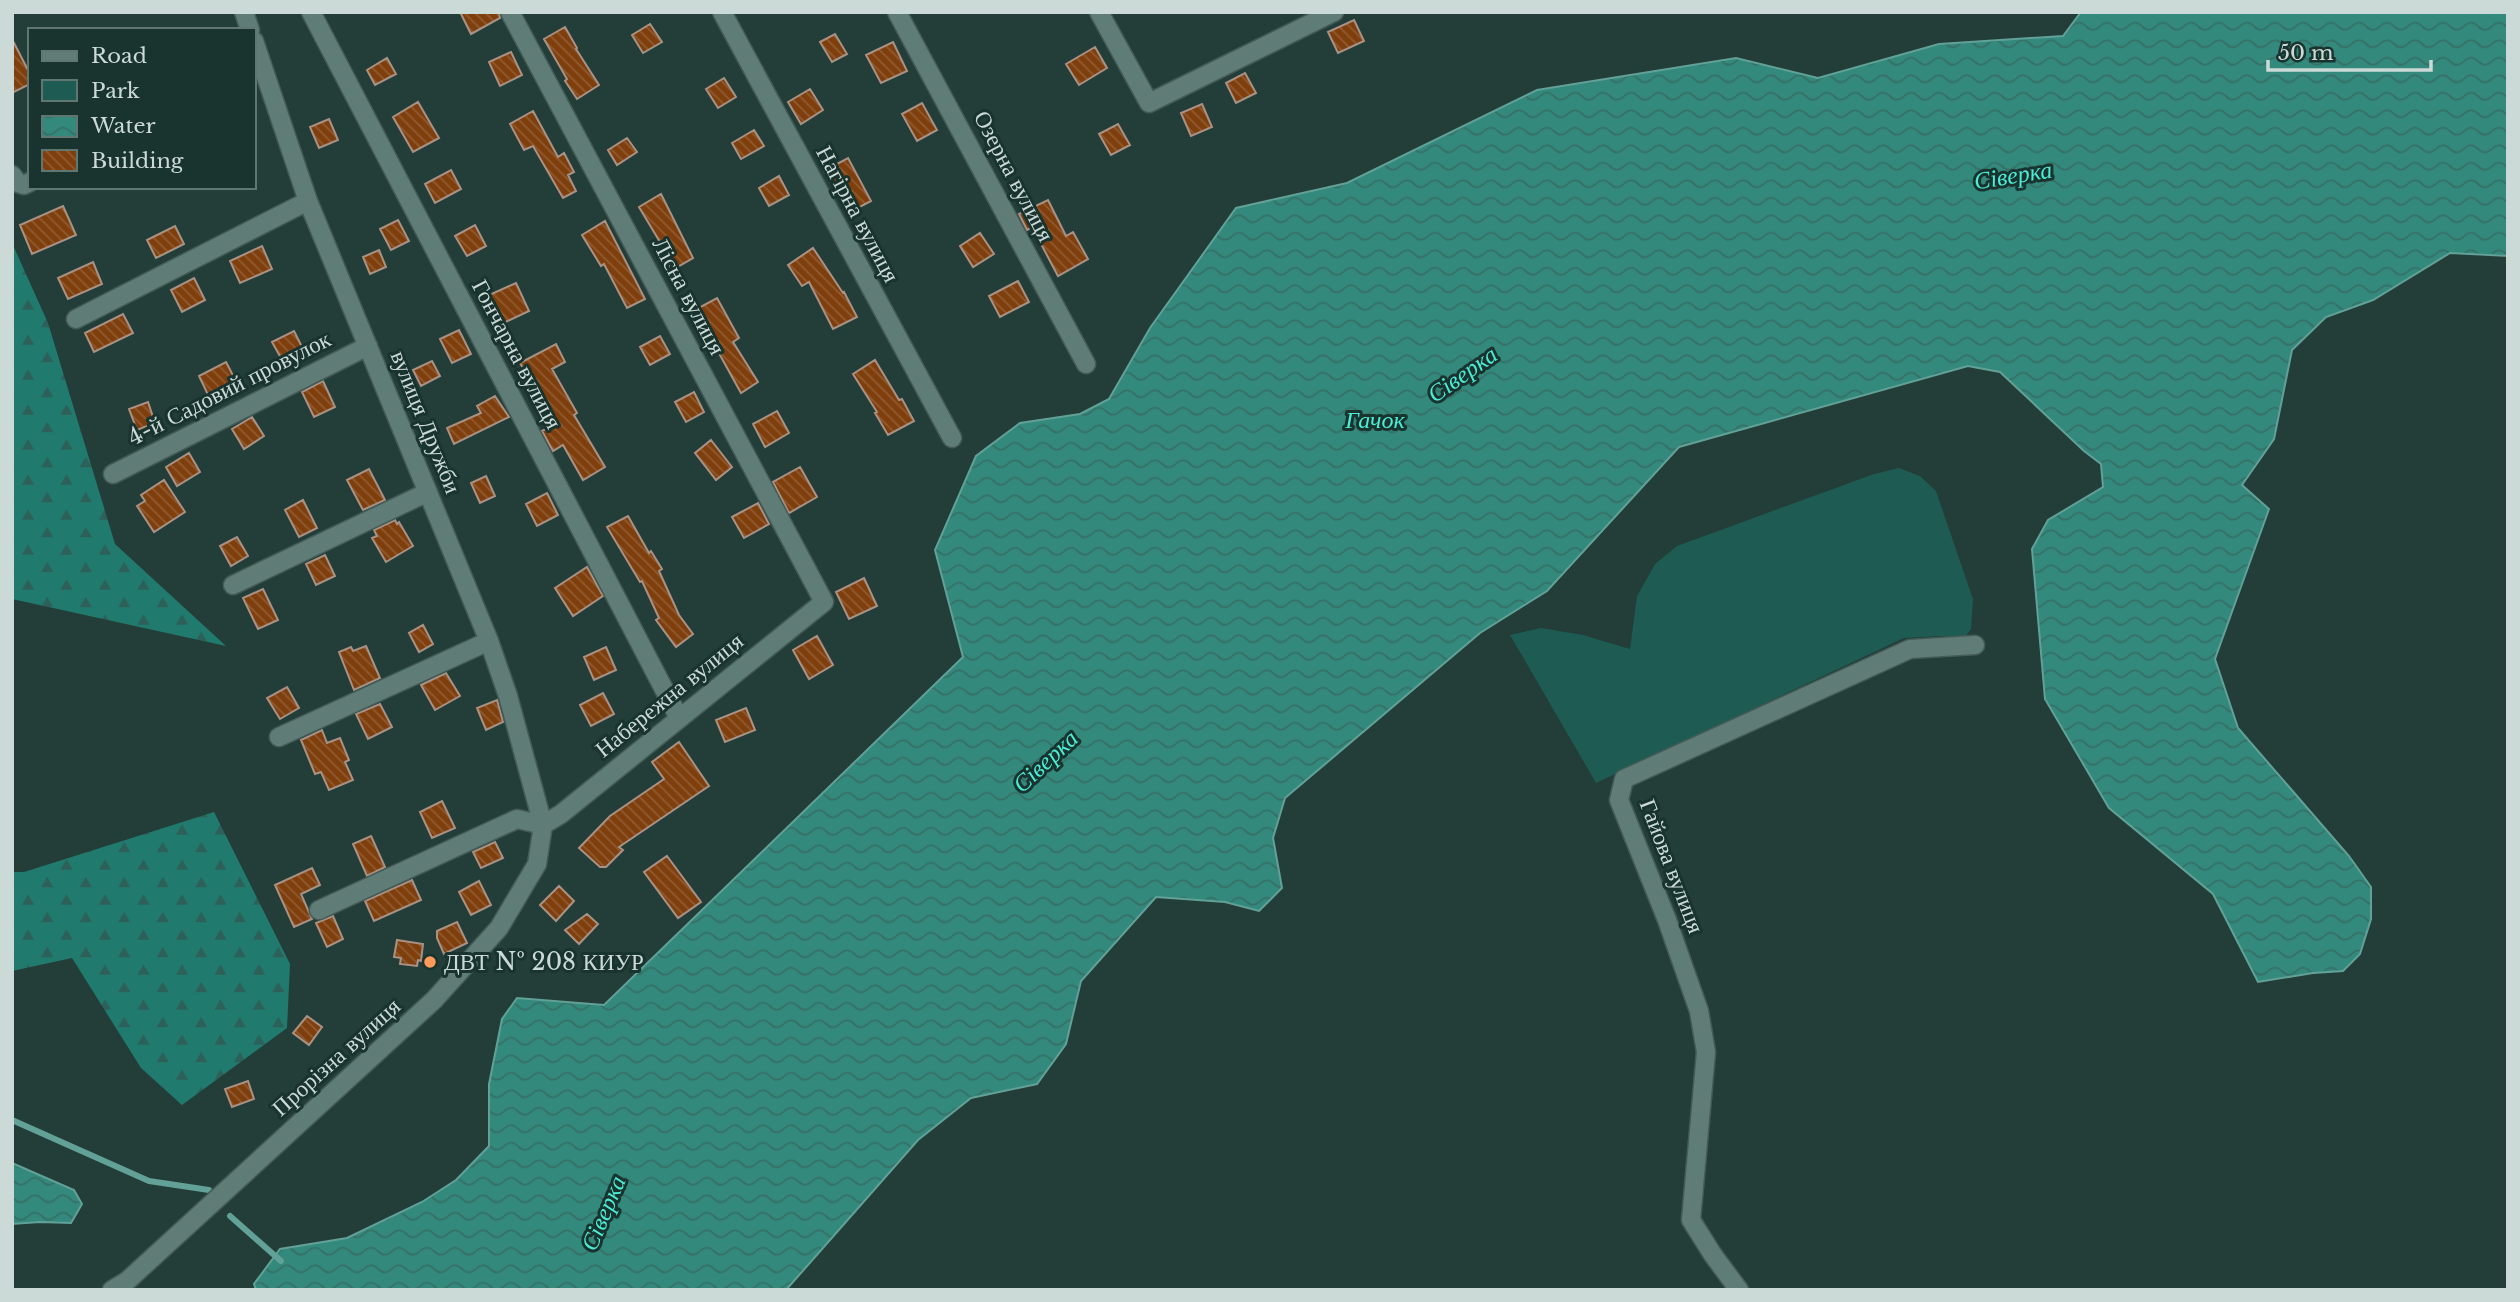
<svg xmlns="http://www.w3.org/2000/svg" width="2520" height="1302" font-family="'Libre Baskerville',serif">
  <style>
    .green { fill: #1e5b52 }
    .forest { fill: url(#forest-firs) }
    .water { fill: url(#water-waves); stroke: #61a197; stroke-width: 2 }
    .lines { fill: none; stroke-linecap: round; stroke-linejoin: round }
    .stream { stroke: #61a197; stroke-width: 6 }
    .building { fill: url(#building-back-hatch); stroke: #a99285; stroke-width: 2 }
    .street-casing { stroke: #435b57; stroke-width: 21 }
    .street { stroke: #607c76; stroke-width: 18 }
    .poi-dot { fill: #ff9b5a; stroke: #19332e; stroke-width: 2.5 }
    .labels { text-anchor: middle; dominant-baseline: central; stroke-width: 6; stroke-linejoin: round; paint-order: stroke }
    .street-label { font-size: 23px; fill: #cbdad6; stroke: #19332e }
    .poi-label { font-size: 23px; fill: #cbdad6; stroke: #19332e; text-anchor: start }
    .water-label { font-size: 24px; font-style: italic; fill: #4cedd6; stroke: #19332e }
  </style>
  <defs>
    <pattern id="forest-firs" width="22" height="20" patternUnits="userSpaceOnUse" patternTransform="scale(1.75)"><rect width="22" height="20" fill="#207a6e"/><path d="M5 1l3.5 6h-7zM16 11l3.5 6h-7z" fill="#2d6059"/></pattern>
    <pattern id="water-waves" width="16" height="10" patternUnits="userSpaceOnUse" patternTransform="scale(1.75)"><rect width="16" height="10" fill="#33897c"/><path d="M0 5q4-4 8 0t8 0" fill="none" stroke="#367067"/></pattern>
    <pattern id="building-back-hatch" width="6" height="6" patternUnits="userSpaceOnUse" patternTransform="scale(1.75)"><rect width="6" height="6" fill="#7f3f0d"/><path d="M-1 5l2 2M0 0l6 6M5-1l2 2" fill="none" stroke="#905a30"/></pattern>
  </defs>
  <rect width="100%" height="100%" fill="#233d38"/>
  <path class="green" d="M1899,468L1920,476L1936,491L1973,599L1971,629L1964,638L1941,636L1904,638L1596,783L1510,635L1541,628L1583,635L1630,649L1637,596L1655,564L1677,546L1874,474Z"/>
  <path class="forest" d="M12,243L48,323L115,544L226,646L12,599Z
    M214,812L290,964L287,1028L182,1105L141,1068L72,958L12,971V872H24Z"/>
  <path class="water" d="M2081,12H2508V256L2450,253L2373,300L2326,317L2292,350L2274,439L2242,485L2269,509L2215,659L2238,728L2349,856L2371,887V919L2360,954L2343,971L2313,973L2258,982L2213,894L2109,808L2045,699L2032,549L2048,520L2103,487L2101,464L2084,451L2000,372L1968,366L1679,447L1547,591L1480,633L1285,798L1273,838L1282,888L1259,911L1225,902L1156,897L1081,981L1066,1044L1037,1084L971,1098L918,1140L786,1290H256L254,1284L280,1249L347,1238L422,1202L456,1180L489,1146V1084L502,1019L517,998L604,1005L963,657L935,550L976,456L1020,423L1080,414L1109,399L1150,328L1236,208L1347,183L1537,90L1736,58L1818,78L1939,44L2063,36Z
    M12,1163L74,1190L82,1204L71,1223L40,1222L12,1224Z"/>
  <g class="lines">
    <path class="stream" d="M12,1120L149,1181L209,1190
      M230,1216L281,1261"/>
  </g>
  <path class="building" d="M460,12H499L500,18L471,34Z
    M1354,20L1364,41L1338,53L1328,32Z
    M650,24L662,42L643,53L632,35Z
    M565,27L577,48L576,49L599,85L577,99L565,81L567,79L544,39Z
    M835,34L847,54L832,62L820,42Z
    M12,39L30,74V84L12,93Z
    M893,42L907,71L881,83L866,55Z
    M1095,47L1107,68L1079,85L1066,64Z
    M511,52L522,75L500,86L489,62Z
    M387,58L396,74L375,85L367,70Z
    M1245,73L1256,93L1236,103L1226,83Z
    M724,78L736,97L718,108L706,89Z
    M810,89L823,110L801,124L788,102Z
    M418,102L439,138L413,152L393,117Z
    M922,103L937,130L917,141L902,114Z
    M1202,104L1212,127L1191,136L1181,113Z
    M533,111L558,157L564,153L574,172L568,175L576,191L563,198L533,146L524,150L510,124Z
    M329,119L338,140L319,148L310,127Z
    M1118,124L1130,145L1111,155L1099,134Z
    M754,130L764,146L741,159L732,143Z
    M627,138L637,152L617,165L608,150Z
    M848,158L871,201L854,210L843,189L836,192L824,171Z
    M451,170L461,189L435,203L425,184Z
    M779,176L789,195L769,206L759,188Z
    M661,194L693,258L672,270L661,248L663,247L639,207Z
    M1048,200L1066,236L1073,232L1088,259L1058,276L1032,227L1027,230L1019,214Z
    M63,206L76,235L32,254L20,225Z
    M398,220L409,241L391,250L380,229Z
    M605,221L645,299L627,308L604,264L601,266L582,235Z
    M475,225L486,246L467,256L455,236Z
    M175,226L184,244L156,258L147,240Z
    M980,233L994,254L973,267L960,246Z
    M262,246L272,269L240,283L230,261Z
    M813,248L843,293L844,292L857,317L833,329L809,282L802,286L788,265Z
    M379,250L386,267L370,274L363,257Z
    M93,262L102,284L68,299L58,278Z
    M194,278L205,300L182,312L171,290Z
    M1018,281L1029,302L1000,317L989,296Z
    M516,283L529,311L499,325L485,297Z
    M717,298L739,338L733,342L758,382L741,393L695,310Z
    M123,314L133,333L94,352L85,333Z
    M459,330L471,354L452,363L440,339Z
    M294,331L303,349L282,360L272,342Z
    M660,336L670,354L650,365L640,347Z
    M556,344L565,362L552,369L577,413L574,415L605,467L583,480L563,445L553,451L542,431L550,427L531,392L535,390L520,363Z
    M875,360L899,400L902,399L914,421L888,435L875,413L877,412L853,374Z
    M432,361L440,376L421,386L413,370Z
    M226,362L237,383L209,397L199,376Z
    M323,381L335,407L314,417L302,392Z
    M694,392L704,412L686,422L675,402Z
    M495,396L509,417L454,444L447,428L481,413L477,406Z
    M148,402L155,423L137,430L129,409Z
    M777,411L789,433L765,447L753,424Z
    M252,417L264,436L244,449L232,429Z
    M711,440L732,467L716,480L695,453Z
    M189,453L200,472L177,486L166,467Z
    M800,467L817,497L789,513L773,482Z
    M369,469L385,500L363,510L347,480Z
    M486,476L495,496L480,503L471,483Z
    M164,480L185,512L154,532L137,506L145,501L141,495Z
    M547,493L558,515L537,526L526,504Z
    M303,500L317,528L299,537L285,510Z
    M758,503L769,524L744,538L732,517Z
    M628,516L649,553L651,551L662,569L659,571L679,615L693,634L676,647L656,620L659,618L642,581L640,582L607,527Z
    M395,520L397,524L399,522L413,546L386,562L372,538L377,536L374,530Z
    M237,537L248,556L231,566L220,546Z
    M325,555L335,576L316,585L306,564Z
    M587,567L603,596L573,616L555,588Z
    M864,578L877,606L849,619L836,592Z
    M263,589L278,620L258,629L243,598Z
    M423,625L433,644L419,652L409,633Z
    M817,636L833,665L809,679L793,650Z
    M366,646L380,678L354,690L339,652L351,647L353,651Z
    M606,647L616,670L594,680L584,657Z
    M446,673L460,696L435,710L421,685Z
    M287,687L299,708L280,719L267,698Z
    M603,693L614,714L591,726L580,705Z
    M497,700L503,722L486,730L477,708Z
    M380,704L392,727L368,739L356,714Z
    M746,708L755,730L725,742L716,720Z
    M322,730L327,743L340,738L349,760L345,762L353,780L329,790L321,772L315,774L301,740Z
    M679,742L709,786L619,847L623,850L606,867H600L579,848L610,816L664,779L652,762Z
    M442,801L455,828L432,838L420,812Z
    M371,836L385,867L367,876L353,844Z
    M495,842L503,858L481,868L473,852Z
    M667,856L701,902L678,918L644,872Z
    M312,868L320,885L301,894L312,919L294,927L275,885Z
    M412,880L421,900L374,921L365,901Z
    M479,881L491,905L471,915L459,892Z
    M559,886L574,901L556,921L540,905Z
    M587,914L598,924L579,944L565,930Z
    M333,916L343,939L327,947L316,923Z
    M457,922L467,943L444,954L437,938V931Z
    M397,940L423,944L421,961L418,960L417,966L400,964L401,958L394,957Z
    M307,1016L322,1027L309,1045L293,1033Z
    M248,1081L254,1099L232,1107L225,1089Z"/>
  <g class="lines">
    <defs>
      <path id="street" d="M244,12L250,30
        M311,12L679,718
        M510,12L824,602L561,814L543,825
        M722,12L952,438
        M897,12L1086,364
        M1099,12L1149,103L1334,12
        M12,175L18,183L24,185L30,182
        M76,319L308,201
        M113,474L368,346
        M233,585L428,492
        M279,737L489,641
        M319,910L517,819L543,825
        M112,1290L127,1281L434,1000L499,928L537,864L543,825L508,696L489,641L308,201L254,41
        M1739,1290L1713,1255L1691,1220L1706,1052L1699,1011L1667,920L1619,800L1624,779L1910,649L1975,645"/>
    </defs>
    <use href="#street" class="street-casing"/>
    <use href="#street" class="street"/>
  </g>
  <circle class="poi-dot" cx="430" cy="962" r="7"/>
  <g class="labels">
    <g class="street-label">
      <text transform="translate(1014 176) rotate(62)">Озерна вулиця</text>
      <text transform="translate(858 214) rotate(62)">Нагірна вулиця</text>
      <text transform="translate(689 296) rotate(62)">Лісна вулиця</text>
      <text transform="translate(517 354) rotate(62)">Гончарна вулиця</text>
      <text transform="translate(229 388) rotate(-27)">4-й Садовий провулок</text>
      <text transform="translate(426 422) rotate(68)">вулиця Дружби</text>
      <text transform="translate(669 695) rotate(-39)">Набережна вулиця</text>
      <text transform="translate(1672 866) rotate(69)">Гайова вулиця</text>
      <text transform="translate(336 1057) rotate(-42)">Прорізна вулиця</text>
    </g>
    <g class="poi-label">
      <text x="444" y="962">ДВТ № 208 КИУР</text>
    </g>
    <g class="water-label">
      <text transform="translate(2013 175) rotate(-9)">Сіверка</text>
      <text transform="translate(1462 374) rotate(-35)">Сіверка</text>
      <text x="1375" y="419">Гачок</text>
      <text transform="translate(1045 761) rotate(-43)">Сіверка</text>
      <text transform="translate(603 1213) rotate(-67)">Сіверка</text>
    </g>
  </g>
  <rect width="2520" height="1302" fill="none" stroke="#cbdad6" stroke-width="28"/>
  <rect x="28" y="28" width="228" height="161" fill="#19332e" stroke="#607671" stroke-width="2"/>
  <rect x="42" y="51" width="35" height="10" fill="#607c76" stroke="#607671" stroke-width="2"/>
  <text x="91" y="63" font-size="21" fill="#cbdad6">Road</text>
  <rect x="42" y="80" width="35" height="21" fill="#1e5b52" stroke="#607671" stroke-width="2"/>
  <text x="91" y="98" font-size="21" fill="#cbdad6">Park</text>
  <rect x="42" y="116" width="35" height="21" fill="url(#water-waves)" stroke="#607671" stroke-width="2"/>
  <text x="91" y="133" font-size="21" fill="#cbdad6">Water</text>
  <rect x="42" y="150" width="35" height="21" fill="url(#building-back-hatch)" stroke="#607671" stroke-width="2"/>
  <text x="91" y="168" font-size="21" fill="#cbdad6">Building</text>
  <path d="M2268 60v10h163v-10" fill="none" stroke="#cbdad6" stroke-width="3.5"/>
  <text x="2278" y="60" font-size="21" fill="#cbdad6" stroke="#19332e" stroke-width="5" paint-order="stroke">50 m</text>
</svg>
